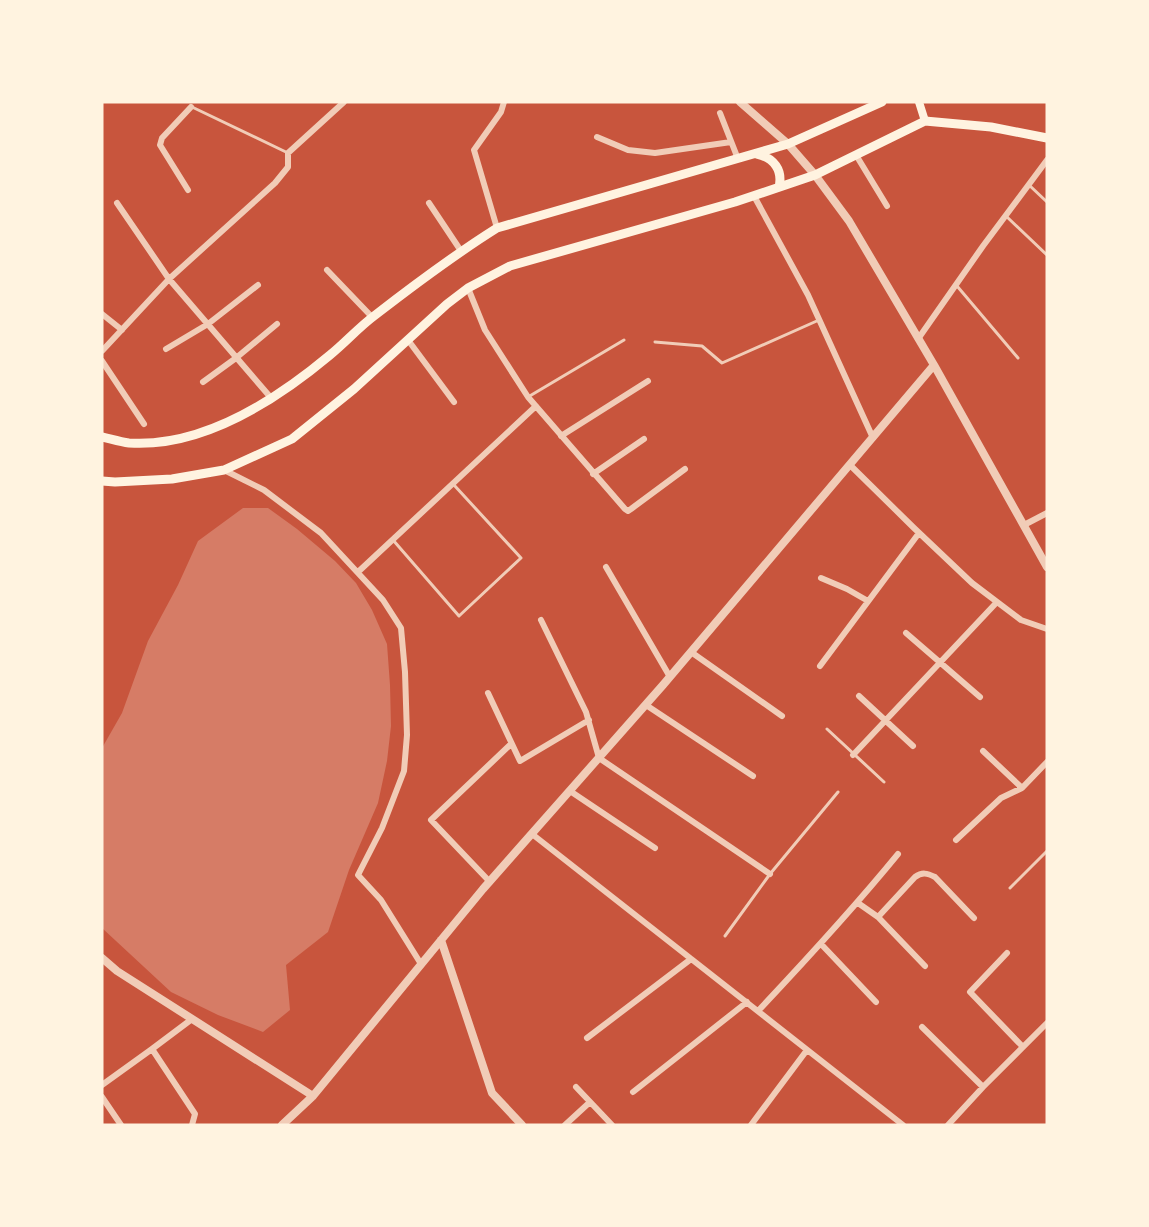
<svg xmlns="http://www.w3.org/2000/svg" width="1149" height="1227" font-family="Ubuntu,sans-serif">
  <style>
    .building { fill: #d67c66 }
    .lines { fill: none; stroke-linecap: round; stroke-linejoin: round }
    .service { stroke: #f1ccb7; stroke-width: 3 }
    .minor { stroke: #f1ccb7; stroke-width: 6 }
    .tertiary { stroke: #f1ccb7; stroke-width: 8 }
    .secondary { stroke: #fff3e0; stroke-width: 8 }
    .primary { stroke: #fff3e0; stroke-width: 9 }
  </style>
  <rect width="100%" height="100%" fill="#c8553d"/>
  <path class="building" d="M243,508H268L297,529L335,561L356,583L372,610L387,644L390,685L391,726L387,761L378,803L349,870L328,932L286,965L290,1010L263,1032L218,1015L171,992L102,928V748L122,713L148,641L178,585L198,541Z"/>
  <g class="lines">
    <path class="service" d="M192,107L288,153
      M1029,185L1047,202
      M1007,217L1047,255
      M957,286L1018,358
      M655,342L702,346L722,363L819,320
      M528,397L624,340
      M393,540L459,616L521,558L454,485
      M827,729L884,782
      M1010,888L1047,851
      M725,936L770,874L838,792"/>
    <path class="minor" d="M720,113L738,159
      M597,137L628,150L655,153L731,142
      M856,155L887,206
      M188,190L160,145L162,138L191,107
      M754,196L808,295L873,438
      M117,203L169,279L272,399
      M429,203L461,251
      M497,228L474,150L501,112L504,102
      M327,270L372,317
      M468,288L485,330L528,397L625,509L628,511L631,509L685,469
      M102,314L122,330
      M918,339L983,246L1047,160
      M408,340L454,402
      M166,349L208,324L258,285
      M102,351L169,279L275,183L288,167V153L344,102
      M102,361L144,424
      M203,382L236,358L277,324
      M561,436L648,381
      M850,465L914,528L972,583L1021,620L1047,629
      M224,470L264,490L321,533L383,600L401,628L405,672L407,735L404,771L382,828L358,875L381,900L421,964
      M593,474L644,439
      M1024,525L1047,513
      M606,567L670,677
      M358,572L536,406
      M821,578L847,589L868,601
      M541,620L586,712L599,758L770,874
      M906,633L980,697
      M691,652L782,716
      M820,666L919,533
      M488,693L520,761L589,720
      M859,696L913,746
      M646,705L753,776
      M983,751L1022,788
      M853,755L997,602
      M570,791L655,848
      M532,834L903,1125
      M956,840L1001,798L1022,788L1047,762
      M490,882L431,820L511,744
      M858,903L878,917L925,966
      M878,917L915,877C922,872 927,873 935,877L974,918
      M821,944L876,1002
      M1007,953L970,992L1023,1047
      M758,1011C806,960 853,909 898,854
      M922,1027L983,1087
      M587,1038L691,959
      M152,1049L192,1019
      M102,1085L152,1049L195,1114L192,1125
      M576,1087L612,1125
      M633,1092L747,1002
      M102,1097L121,1125
      M565,1125L590,1102
      M751,1125L807,1050
      M948,1125L983,1087L1047,1023"/>
    <path class="tertiary" d="M740,102L788,144L815,175L849,221L934,365L1047,567
      M441,940L492,1093L522,1125
      M102,958L117,971L313,1096
      M282,1125L313,1096L483,889L663,685L934,365"/>
    <path class="secondary" d="M919,102L925,121"/>
    <path class="primary" d="M757,154C774,158 783,170 779,187
      M102,437C111,439 120,442 129,443C203,448 275,401 330,355C345,343 358,328 374,316C414,285 454,255 497,228L788,144L882,102
      M102,481L115,482L172,479L224,470L292,439L354,389L447,304L468,288L510,266L735,202L815,175L925,121L991,127L1047,138"/>
  </g>
  <rect width="1149" height="1227" fill="none" stroke="#fff3e0" stroke-width="207"/>
</svg>
